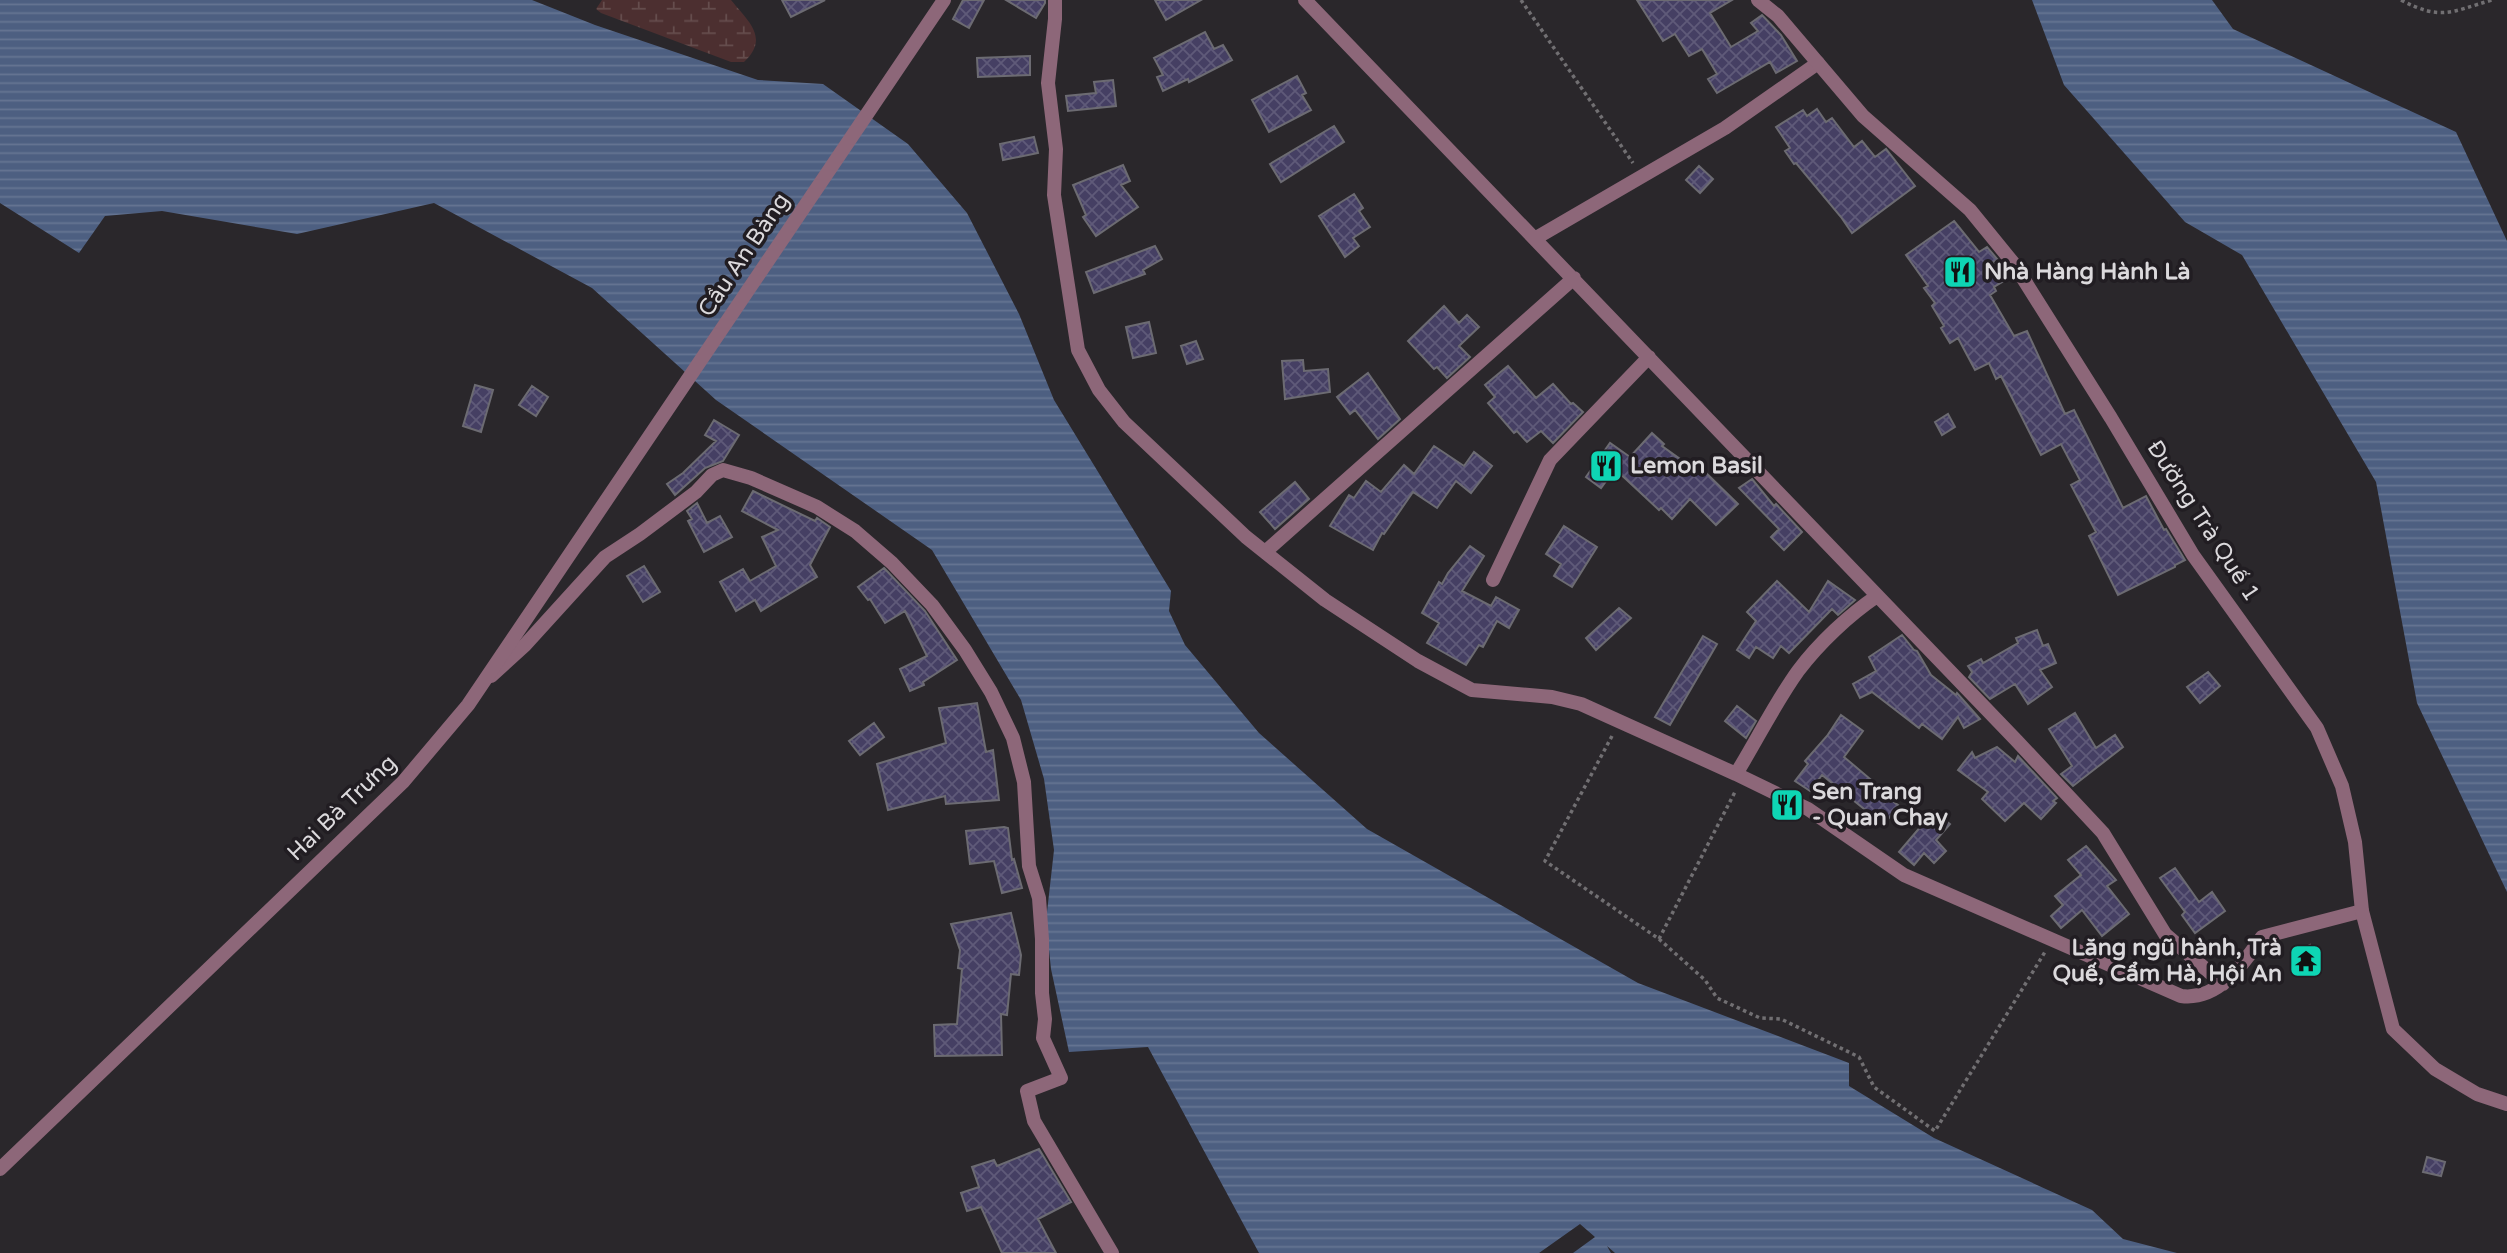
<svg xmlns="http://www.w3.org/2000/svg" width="2507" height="1253" font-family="'Varela Round',sans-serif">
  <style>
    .wetland { fill: url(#wetland-marsh) }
    .water { fill: url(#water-rules) }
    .building { fill: url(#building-cross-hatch); stroke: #6c6b72; stroke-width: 2 }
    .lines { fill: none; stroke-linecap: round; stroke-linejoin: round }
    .path { stroke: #716f72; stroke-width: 3.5; stroke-dasharray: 3.5 3.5; stroke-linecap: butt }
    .minor { stroke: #8d6779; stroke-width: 14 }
    .tertiary { stroke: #8d6779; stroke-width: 14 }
    .labels { text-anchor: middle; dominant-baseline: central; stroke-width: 7; stroke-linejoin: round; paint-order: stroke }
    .street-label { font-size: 23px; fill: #dbd9dc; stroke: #211d22 }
    .poi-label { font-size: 23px; font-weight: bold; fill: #dbd9dc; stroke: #211d22; text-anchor: start }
  </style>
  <defs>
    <pattern id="wetland-marsh" width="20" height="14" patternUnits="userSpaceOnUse" patternTransform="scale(1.75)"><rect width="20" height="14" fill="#4c2f30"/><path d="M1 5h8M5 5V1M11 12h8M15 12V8" fill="none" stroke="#654d4d"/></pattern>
    <pattern id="water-rules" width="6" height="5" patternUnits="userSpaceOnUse" patternTransform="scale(1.75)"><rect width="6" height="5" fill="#4d5f81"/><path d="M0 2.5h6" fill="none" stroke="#667592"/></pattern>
    <pattern id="building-cross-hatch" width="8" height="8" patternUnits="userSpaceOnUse" patternTransform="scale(1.75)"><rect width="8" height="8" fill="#453f63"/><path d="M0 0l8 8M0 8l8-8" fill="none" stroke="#5f5a79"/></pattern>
  </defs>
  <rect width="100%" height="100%" fill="#2a272b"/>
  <path class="wetland" d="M602,0H731C748,21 770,38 744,62H731L601,13L596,9Z"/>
  <path class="water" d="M0,0H532L595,25L758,80L823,84L908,144L967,213L1019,314L1054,400L1171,591L1169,611L1185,645L1259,733L1367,829L1638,983L1849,1063V1086L1934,1138L2092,1210L2123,1239L2177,1253H1615L1607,1246L1611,1253H1573L1595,1237L1580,1224L1539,1253H1259L1148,1047L1069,1052L1051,969L1046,921L1054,850L1044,779L1021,700L932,550L716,400L592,288L434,203L297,234L162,211L105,216L79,253L0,203Z
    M2032,0H2212L2233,29L2456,132L2507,241V892L2417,703L2376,482L2242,255L2185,222L2064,85Z"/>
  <path class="building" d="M782,0H825L791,17Z
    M963,0H984L969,28L953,19Z
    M1006,0H1045V3L1036,18Z
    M1155,0H1201L1166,20Z
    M1637,0H1732L1710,13L1731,47L1758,31L1751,23L1762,15L1781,35L1797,61L1776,73L1770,62L1717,93L1708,79L1717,74L1702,49L1689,56L1675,34L1663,41Z
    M1205,32L1214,49L1223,45L1232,60L1189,82L1188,79L1163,91L1157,77L1163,75L1154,58Z
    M1030,56V75L978,77L977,58Z
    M1297,76L1306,93L1302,95L1311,110L1269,132L1252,100Z
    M1113,80L1116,106L1068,111L1066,96L1096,93L1094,82Z
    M1817,109L1826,122L1832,118L1854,147L1862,141L1875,157L1886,149L1915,186L1852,233L1841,217L1796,163L1794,164L1785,151L1790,148L1776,127L1803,110L1807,116Z
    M1334,126L1344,142L1281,182L1270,164Z
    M1034,137L1038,153L1003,160L1000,144Z
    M1123,165L1130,181L1121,185L1138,207L1096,236L1083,217L1086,215L1073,185Z
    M1699,166L1713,179L1700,193L1686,180Z
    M1354,194L1363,208L1359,211L1370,227L1353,238L1359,246L1345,257L1319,216Z
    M1954,221L1979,252L1987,247L1998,260L1993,262L2004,281L1994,287L1996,291L1990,295L2014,336L2027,331L2065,414L2074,410L2123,508L2146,496L2164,530L2166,529L2185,560L2175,565V567L2118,595L2089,536L2096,532L2071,485L2080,480L2061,444L2041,455L2001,376L1996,379L1989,363L1975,370L1958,338L1950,343L1941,328L1944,326L1932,306L1935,303L1924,288L1928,286L1906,255Z
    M1155,246L1162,259L1143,270L1145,274L1094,293L1086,272Z
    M1444,306L1459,323L1467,315L1479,327L1459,346L1470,357L1447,378L1437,367L1434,369L1408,341Z
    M1149,322L1156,353L1133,358L1126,327Z
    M1196,341L1203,359L1187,364L1181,346Z
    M1303,360L1304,371L1328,369L1330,392L1285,399L1282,361Z
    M1508,366L1536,398L1553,384L1571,404L1573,403L1583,412L1553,443L1541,431L1527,442L1517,431L1514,433L1488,403L1495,397L1485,385Z
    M1368,373L1400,419L1378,439L1355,410L1350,414L1337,397Z
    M475,385L493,390L481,432L463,426Z
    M532,386L548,397L536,416L519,405Z
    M1948,414L1955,427L1942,435L1935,422Z
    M714,420L739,435L723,461L705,468L675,495L667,484L683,473L716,441L705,435Z
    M1652,433L1664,444L1662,446L1697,471L1700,467L1738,504L1716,525L1690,499L1672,519L1661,508L1659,510L1615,469L1601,488L1586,477L1610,443L1630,457Z
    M1434,446L1464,466L1474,452L1492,466L1471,493L1456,481L1437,508L1413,492L1384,534L1382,533L1373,550L1330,526L1349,495L1354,498L1366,481L1381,492L1404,465L1414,474Z
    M1752,479L1774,506L1776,504L1802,532L1784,550L1771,537L1779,529L1739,488Z
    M1295,482L1309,499L1275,529L1260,512Z
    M753,491L815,521L817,518L830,527L810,565L817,577L761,611L755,600L736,611L720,582L743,569L750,581L776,566L762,537L778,530L742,511Z
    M697,503L707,523L720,516L732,537L704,552L688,521L692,519L687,511Z
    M1564,526L1597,547L1572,587L1554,576L1561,564L1546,554Z
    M1470,546L1484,556L1462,591L1491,606L1496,597L1519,610L1509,628L1497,621L1483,647L1479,645L1466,665L1427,643L1439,623L1422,613L1439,582L1442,584L1448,573Z
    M644,566L660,592L643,602L627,576Z
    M884,568L925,611L957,660L923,682L924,685L910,691L900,669L927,656L905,611L885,623L870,599L868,600L858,587Z
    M1777,581L1809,612L1828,581L1855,600L1838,615L1832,609L1789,653L1781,646L1773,658L1756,647L1749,658L1737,650L1756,621L1747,612Z
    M1619,608L1631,618L1596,650L1586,638Z
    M2037,630L2043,646L2048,644L2056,663L2040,670L2052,687L2028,704L2015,684L1990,699L1969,677L1972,672L1968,666L1981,659L1983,663L2018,643L2016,638Z
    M1902,635L1914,650L1917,651L1931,675L1956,695L1957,693L1980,719L1964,728L1958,717L1942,739L1922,724L1919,728L1872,692L1860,698L1853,684L1876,671L1869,657Z
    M1703,636L1717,644L1670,725L1655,717Z
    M2208,672L2220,686L2200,703L2187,687Z
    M977,703L986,752L993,750L999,800L946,804L945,796L888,810L877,764L946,743L939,708Z
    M1737,706L1756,721L1746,738L1725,721Z
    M2075,713L2096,748L2115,735L2123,747L2073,786L2061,774L2072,766L2049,729Z
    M1841,715L1863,731L1844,757L1876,784L1873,787L1898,805L1884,825L1822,775L1810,791L1795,781L1808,764L1805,761L1827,736Z
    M874,723L884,737L860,755L849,741Z
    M1997,747L2015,762L2018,756L2057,798L2053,801L2056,803L2041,819L2024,803L2005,821L1982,799L1988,792L1958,770L1972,752L1975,758Z
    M1934,811L1950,824L1936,840L1946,851L1934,863L1924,853L1914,865L1899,852Z
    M1004,827L1008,828L1012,860L1014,859L1022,888L1002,893L994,861L970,864L966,831Z
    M2086,846L2116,880L2107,886L2129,914L2102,936L2082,910L2061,928L2051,916L2063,905L2055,896L2081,875L2068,860Z
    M2175,868L2199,902L2212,892L2225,911L2195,933L2182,915L2185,912L2160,878Z
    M1011,913L1021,955L1019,975L1011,974L1007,1015L1001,1014L1002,1055L935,1056L934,1025L957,1024L962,969L958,968L960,950L951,924Z
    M2310,945L2317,960L2298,968L2292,955Z
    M1039,1149L1071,1202L1038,1219L1056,1253H1002L981,1207L967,1211L961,1193L979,1187L972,1167L994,1160L997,1166Z
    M2427,1157L2445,1162L2441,1176L2423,1172Z"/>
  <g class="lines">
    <path class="path" d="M1521,0L1633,163
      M2401,0C2441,21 2451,12 2492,0
      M1612,736L1545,861L1659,939L1736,790
      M1659,939L1705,980L1717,998L1760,1018L1781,1019L1859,1057L1874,1087L1935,1131L2045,952"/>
    <path class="minor" d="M1055,0V19L1048,83L1056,149L1054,195L1078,350L1099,390L1124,422L1246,537L1325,600L1418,661L1472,690L1552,697L1581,704L1736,774L1808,809L1904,875L2181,996C2219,1001 2243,964 2262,937L2362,911
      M1305,0L2017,741L2103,833L2165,934L2223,984
      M1536,238L1725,128L1818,63
      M1265,552L1574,278
      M1493,580L1550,460L1649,357
      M491,676L525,645L605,557L640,534L696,492L712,475L723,470L751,478L817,507L855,531L892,563L932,605L965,650L991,692L1013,738L1024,782L1029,866L1039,898L1042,939V993L1045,1019L1043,1038L1061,1078L1027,1091L1034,1121L1112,1253
      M1736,774C1757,740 1775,703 1798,671C1819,643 1849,615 1877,596"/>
    <path class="tertiary" d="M1758,0L1778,16L1863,116L1970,210L2014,264L2111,418L2193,555L2317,728L2342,786L2355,842L2362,911L2393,1029L2435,1069L2477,1094L2507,1104
      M0,1169L403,782L468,705L944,0"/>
  </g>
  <defs>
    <symbol id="restaurant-square" viewBox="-11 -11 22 22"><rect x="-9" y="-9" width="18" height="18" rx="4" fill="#0ed5b4" stroke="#211d22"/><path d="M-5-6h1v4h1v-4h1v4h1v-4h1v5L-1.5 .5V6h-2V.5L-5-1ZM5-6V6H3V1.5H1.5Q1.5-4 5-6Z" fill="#111"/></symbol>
    <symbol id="temple-square" viewBox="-11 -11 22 22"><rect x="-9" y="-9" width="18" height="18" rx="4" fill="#0ed5b4" stroke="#211d22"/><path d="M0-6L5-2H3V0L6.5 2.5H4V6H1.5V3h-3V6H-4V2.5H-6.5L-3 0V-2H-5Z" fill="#111"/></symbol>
  </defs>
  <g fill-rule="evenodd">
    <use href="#restaurant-square" x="1941" y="253" width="38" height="38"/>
    <use href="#restaurant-square" x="1587" y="447" width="38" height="38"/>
    <use href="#restaurant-square" x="1768" y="786" width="38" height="38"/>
    <use href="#temple-square" x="2287" y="942" width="38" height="38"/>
  </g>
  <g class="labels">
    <g class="street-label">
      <text transform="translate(744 255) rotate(-56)">Cầu An Bàng</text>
      <text transform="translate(2203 521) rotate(57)">Đường Trà Quế 1</text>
      <text transform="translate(342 808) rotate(-44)">Hai Bà Trưng</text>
    </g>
    <g class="poi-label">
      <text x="1984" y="272">Nhà Hàng Hành Là</text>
      <text x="1630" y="466">Lemon Basil</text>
      <text x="1812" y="792">Sen Trang<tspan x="1812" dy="26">- Quan Chay</tspan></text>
      <text x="2282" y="948" text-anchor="end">Lăng ngũ hành, Trà<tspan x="2282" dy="26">Quế, Cẩm Hà, Hội An</tspan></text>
    </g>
  </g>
</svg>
